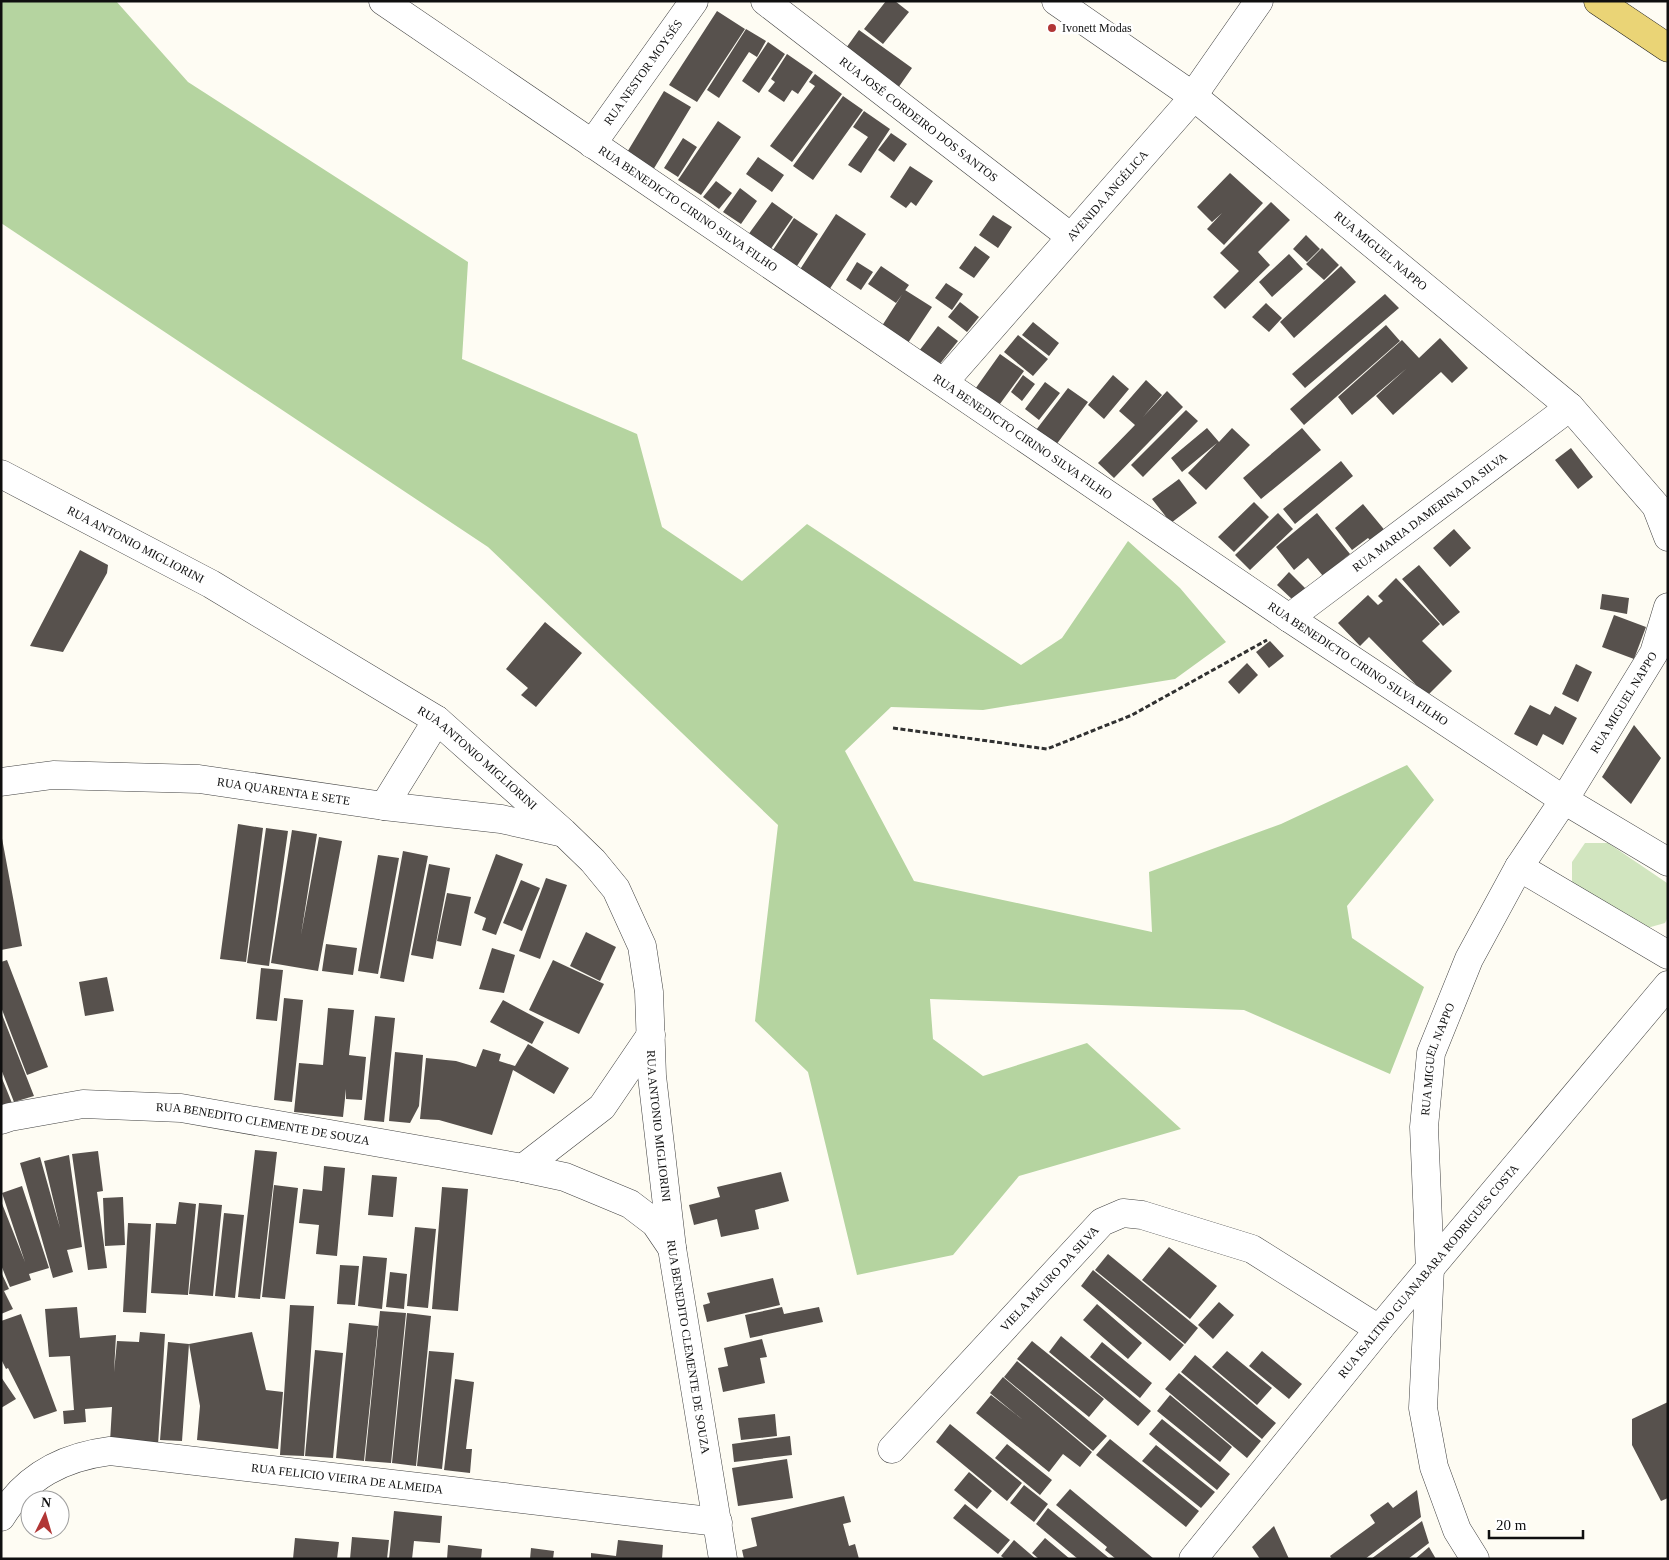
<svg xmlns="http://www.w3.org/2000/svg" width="1669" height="1560" font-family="'Times New Roman',serif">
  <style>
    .green { fill: #d1e5bf }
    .forest { fill: #b5d4a0 }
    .building { fill: #57514d }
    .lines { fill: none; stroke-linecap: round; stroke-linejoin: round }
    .minor-casing { stroke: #424242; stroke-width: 29 }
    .major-casing { stroke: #202020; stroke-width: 29 }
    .path { stroke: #313131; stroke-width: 3; stroke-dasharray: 5 2.5; stroke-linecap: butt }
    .minor { stroke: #fff; stroke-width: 28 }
    .major { stroke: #ead476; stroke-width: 28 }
    .poi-dot { fill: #b13635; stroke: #fff; stroke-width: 2 }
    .labels { text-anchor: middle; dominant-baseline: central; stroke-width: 5; stroke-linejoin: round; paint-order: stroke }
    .poi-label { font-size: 12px; fill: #0f0f0f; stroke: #fff; text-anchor: start }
    .street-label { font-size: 12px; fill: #0f0f0f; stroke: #fff }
  </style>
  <rect width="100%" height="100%" fill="#fefcf3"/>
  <path class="green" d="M1585,843H1608L1667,883L1668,917L1665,923L1647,928L1572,882V862Z"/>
  <path class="forest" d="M1,1H116L188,82L468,262L462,359L637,434L662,527L742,581L807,524L1021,665L1062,638L1128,541L1180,588L1226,642L1175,679L983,710L891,707L845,751L914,881L1152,932L1149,872L1281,824L1407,765L1434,800L1347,906L1352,938L1424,987L1390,1074L1244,1010L930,999L933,1039L983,1076L1087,1043L1181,1129L1019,1176L953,1255L857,1275L808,1072L755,1021L778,825L488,547L1,223Z"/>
  <path class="building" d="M886,1H895L909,12L883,44L864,29Z
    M717,11L745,29L697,102L669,85Z
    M746,29L766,41L757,57L749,52L719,98L707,90Z
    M859,30L912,68L898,88L841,55Z
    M768,42L785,54L759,93L742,81Z
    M787,54L813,72L798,94L792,90L784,102L768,91L775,82L771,79Z
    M815,74L842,94L792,162L770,146L815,86L809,82Z
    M664,91L691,107L653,170L626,154Z
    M843,96L863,110L813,180L793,166Z
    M864,111L890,129L861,173L848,165L868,137L853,127Z
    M718,121L741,137L701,195L678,180Z
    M891,133L907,144L894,162L878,150Z
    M683,138L697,147L678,177L664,168Z
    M758,157L784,175L772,192L746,174Z
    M910,166L933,181L916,206L911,202L906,208L890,197Z
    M1230,173L1263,203L1224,245L1207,229L1222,213L1212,222L1197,207Z
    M716,181L732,193L719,209L703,197Z
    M740,188L757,201L741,224L723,212Z
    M772,202L793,217L768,253L745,239Z
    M1271,202L1290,220L1258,252L1270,265L1225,309L1213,297L1239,271L1220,253Z
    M836,214L866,234L829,290L799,271Z
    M993,215L1012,227L998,248L979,235Z
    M794,218L818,234L793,272L769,256Z
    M1306,235L1320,249L1307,262L1293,249Z
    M975,246L990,257L974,278L959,268Z
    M1322,248L1339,265L1324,280L1306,264Z
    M1289,254L1303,269L1272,297L1259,282Z
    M857,262L873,272L861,290L846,280Z
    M881,266L909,285L896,303L868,284Z
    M1341,266L1356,282L1294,338L1280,322Z
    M946,283L963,294L952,310L935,298Z
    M905,290L932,307L906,346L880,329Z
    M1385,294L1399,308L1305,388L1292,374Z
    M960,302L979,317L967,332L948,317Z
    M1266,303L1282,318L1269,332L1252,317Z
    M1033,322L1059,343L1049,356L1022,335Z
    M1386,325L1400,341L1304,425L1290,409Z
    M938,326L958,341L939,365L916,355Z
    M1018,335L1048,359L1033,376L1004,352Z
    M1440,338L1468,368L1452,383L1441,372L1393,415L1376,396L1407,368L1352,415L1338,397L1402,340L1419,358Z
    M1000,354L1024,371L997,408L973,392Z
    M1023,375L1035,384L1022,401L1011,392Z
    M1113,375L1129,389L1104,419L1088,405Z
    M1146,380L1162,395L1143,417L1167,391L1183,407L1114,478L1098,463L1135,425L1119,411Z
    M1045,382L1060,393L1039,420L1025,409Z
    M1068,388L1088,402L1053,449L1033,434Z
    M1186,410L1198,421L1143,477L1131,465Z
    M1207,428L1219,442L1232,428L1250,445L1206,490L1188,473L1217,443L1182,472L1171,458Z
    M1302,428L1321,450L1261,499L1243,478Z
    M1571,448L1593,477L1578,489L1555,460Z
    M1341,461L1353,476L1295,524L1283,509Z
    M1179,479L1197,503L1171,523L1152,499Z
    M1254,502L1269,517L1234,552L1218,537Z
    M1363,504L1387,533L1374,544L1368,538L1352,550L1335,528Z
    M1278,513L1293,529L1250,570L1235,555Z
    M1317,513L1350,554L1323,576L1308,558L1294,570L1276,547Z
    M1454,529L1471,548L1450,567L1433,548Z
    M80,550L108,565L107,573L63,652L30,646Z
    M1419,565L1460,612L1443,626L1402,579Z
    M1289,572L1307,590L1295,602L1277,585Z
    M1396,578L1440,624L1422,641L1452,671L1427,696L1369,637L1360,646L1338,623L1368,595L1378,605L1383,601L1378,596Z
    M1602,594L1629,598L1627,614L1600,609Z
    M1614,615L1646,627L1634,659L1602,647Z
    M545,622L582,653L536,707L521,695L528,688L506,669Z
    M1270,641L1284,656L1269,668L1256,652Z
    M1247,663L1258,675L1239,694L1228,682Z
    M1576,664L1592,672L1578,702L1562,694Z
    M1530,705L1550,715L1555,706L1577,718L1563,745L1543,734L1537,746L1514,734Z
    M1634,725L1661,758L1631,804L1602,777Z
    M238,824L263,828L246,962L220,959Z
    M266,828L288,831L269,966L247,963Z
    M292,830L317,834L301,935L319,837L342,841L318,971L271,963Z
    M1,833L22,946L1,950Z
    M403,851L428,856L404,982L380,978Z
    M496,854L523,864L496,935L482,930L486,918L474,913Z
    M378,855L399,858L378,974L358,971Z
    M429,864L450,868L433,959L411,955Z
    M546,878L567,885L540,959L519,951Z
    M521,880L540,888L522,931L503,923Z
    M447,893L471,897L461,946L437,941Z
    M586,932L616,947L600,981L570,966Z
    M326,944L357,948L353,975L322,971Z
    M492,948L515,955L504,993L479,989Z
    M7,960L48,1067L27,1075L1,1007V962Z
    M553,960L604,984L579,1034L529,1010Z
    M261,968L283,970L277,1021L256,1019Z
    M107,977L114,1011L85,1016L79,982Z
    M284,998L303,1000L292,1102L274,1100Z
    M503,1000L544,1022L532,1044L490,1022Z
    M328,1008L354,1010L349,1055L366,1057L362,1100L346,1099V1089L343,1117L294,1112L299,1063L323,1065Z
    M1,1012L34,1096L14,1102L1,1069Z
    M375,1016L395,1018L384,1122L364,1120Z
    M528,1044L569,1068L554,1094L513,1070L492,1135L439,1120L420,1119L426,1058L456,1061L476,1067L483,1049L501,1054L499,1061L515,1066Z
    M395,1052L423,1055L419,1106L410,1123L389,1121Z
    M1,1076L12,1103L1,1107Z
    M255,1150L277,1152L260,1299L238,1297Z
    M98,1151L103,1191L97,1192L107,1268L88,1270L72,1154Z
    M69,1155L82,1247L67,1250L73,1272L53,1278L20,1163L40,1157L60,1228L44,1161Z
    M324,1166L345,1168L337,1256L316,1254L319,1225L299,1223L303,1189L322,1191Z
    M781,1172L789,1201L755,1210L759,1229L721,1237L717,1219L694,1225L689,1205L720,1197L717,1187Z
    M372,1175L397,1177L393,1217L368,1215Z
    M274,1185L298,1188L285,1299L262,1297Z
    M22,1186L49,1268L29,1274L31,1280L10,1287L1,1265V1201L25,1262L2,1193Z
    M442,1187L468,1189L458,1311L432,1309Z
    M123,1197L125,1245L105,1246L103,1198Z
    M179,1202L196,1204L188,1295L151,1293L156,1223L176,1224Z
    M199,1203L222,1205L213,1296L189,1294Z
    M224,1213L244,1215L235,1298L215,1296Z
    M128,1223L151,1224L146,1313L123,1312Z
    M415,1227L436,1229L428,1308L407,1306Z
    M1169,1247L1217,1286L1190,1319L1142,1280Z
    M1108,1254L1198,1328L1185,1344L1095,1270Z
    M363,1256L387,1258L382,1309L358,1306Z
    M340,1265L359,1266L355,1305L337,1304Z
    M1093,1270L1184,1345L1170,1361L1081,1286Z
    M1,1272L9,1289L4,1291L13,1309L1,1314Z
    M390,1272L407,1274L404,1309L386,1307Z
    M773,1278L780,1305L707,1322L703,1305L710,1303L707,1293Z
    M1219,1302L1234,1315L1213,1339L1198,1325Z
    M1097,1304L1142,1343L1128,1359L1083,1320Z
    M290,1305L314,1306L304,1456L280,1455Z
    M77,1307L80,1338L116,1335L114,1372L117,1341L139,1342L140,1332L165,1334L158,1445L110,1442L112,1407L85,1409L86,1422L64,1424L63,1411L74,1410L70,1356L49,1357L45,1309Z
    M782,1307L784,1314L819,1307L823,1322L750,1338L745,1315Z
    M380,1311L406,1313L391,1463L365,1461Z
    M407,1313L431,1316L416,1466L392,1463Z
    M21,1314L57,1411L34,1419L8,1368L6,1369L1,1359V1321Z
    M349,1323L378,1326L364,1461L336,1458Z
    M252,1332L266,1390L283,1392L278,1449L197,1440L200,1406L189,1344Z
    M1061,1336L1151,1411L1138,1426L1049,1352Z
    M762,1339L767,1357L760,1358L765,1383L723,1392L718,1368L728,1366L724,1348Z
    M1032,1341L1104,1399L1089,1417L1017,1359Z
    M168,1342L189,1344L182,1441L160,1440Z
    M1102,1342L1152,1383L1140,1398L1090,1357Z
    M315,1350L343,1353L333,1458L305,1456Z
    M429,1351L454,1353L442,1469L417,1466Z
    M1227,1351L1272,1388L1257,1405L1212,1367Z
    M1262,1351L1302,1384L1289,1399L1249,1366Z
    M1195,1355L1276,1423L1262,1439L1181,1372Z
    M1017,1361L1107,1436L1093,1451L1004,1377Z
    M1179,1373L1261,1441L1247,1458L1165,1389Z
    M1,1377L16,1399L1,1408Z
    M1003,1377L1092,1452L1080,1467L1063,1454L1049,1472L976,1413L991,1395L1023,1420L990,1393Z
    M455,1379L474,1382L466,1449H472L470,1473L444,1470Z
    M1170,1395L1232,1447L1220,1462L1157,1411Z
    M1668,1402V1498L1661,1501L1632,1445V1419Z
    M775,1414L777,1436L741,1440L738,1418Z
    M1162,1419L1230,1474L1217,1490L1149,1434Z
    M950,1424L1022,1483L1007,1501L936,1442Z
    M790,1436L792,1455L734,1462L732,1444Z
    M1110,1439L1199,1511L1186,1527L1096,1455Z
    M1007,1444L1052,1480L1040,1495L995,1458Z
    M1156,1445L1215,1492L1201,1508L1142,1461Z
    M787,1459L793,1498L738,1506L732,1468Z
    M969,1472L992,1491L977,1509L954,1490Z
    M1024,1485L1048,1504L1034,1522L1010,1503Z
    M1070,1489L1154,1559H1116L1105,1550L1107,1547L1056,1505Z
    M1417,1490L1421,1517L1365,1559H1332L1330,1556L1375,1523L1370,1515L1388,1502L1393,1508Z
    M844,1496L851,1522L843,1524L849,1546L855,1544L859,1559H744L742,1550L757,1546L751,1518Z
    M965,1504L1010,1540L998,1554L953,1518Z
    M1048,1508L1110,1559H1078L1036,1524Z
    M394,1511L442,1516L440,1543L414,1541L412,1559H389Z
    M1422,1521L1429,1543L1408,1559H1371Z
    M1274,1526L1289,1559H1260L1252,1547Z
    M352,1537L389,1540L387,1559H350Z
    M295,1538L339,1542L337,1559H293Z
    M1045,1538L1070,1559H1039L1032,1553Z
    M618,1540L663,1545L662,1559H591V1553L616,1556Z
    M1014,1540L1036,1559H1005L1001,1556Z
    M448,1545L482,1549L481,1559H447Z
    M1429,1547L1436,1559H1415Z
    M531,1548L554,1551L553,1559H530Z"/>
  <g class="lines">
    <defs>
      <g id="minor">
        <path id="s1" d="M383,1L1289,618L1564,800L1668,862"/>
        <path id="s2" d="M765,1L1071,237"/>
        <path id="s3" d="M1056,1L1193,96L1570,407L1656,506L1668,537"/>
        <path id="s4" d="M592,144L694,1"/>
        <path id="s5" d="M944,382L1185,107L1259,1"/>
        <path id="s6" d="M1,474L211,584L437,720L563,832L593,861L616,889L642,946L649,992L652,1076L672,1248L723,1559"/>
        <path id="s7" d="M1289,618L1570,407"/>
        <path id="s8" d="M1,782L53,775L199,779L384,806L501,819L560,832"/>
        <path d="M384,806L437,720"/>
        <path d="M1519,867L1668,955"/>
        <path id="s9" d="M1,1120L10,1117L83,1104L181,1108L523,1168L565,1177L630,1204L655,1223L672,1248"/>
        <path d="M523,1168L602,1107L651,1035"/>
        <path id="s10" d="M892,1449L1102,1222L1123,1213L1142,1215L1252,1249L1379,1329"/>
        <path id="s11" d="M1,1517C26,1476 63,1457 110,1451L718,1522"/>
        <path id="s12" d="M1193,1559L1379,1329L1668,985"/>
        <path id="s13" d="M1475,1559L1457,1530L1434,1467L1423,1408L1430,1268L1424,1127L1431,1053L1469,959L1519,867L1564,800L1654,653L1668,607"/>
      </g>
      <path id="major" d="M1598,1L1668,48"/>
    </defs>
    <use href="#minor" class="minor-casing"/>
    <use href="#major" class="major-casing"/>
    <path class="path" d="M893,728L1047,749L1132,715L1267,640"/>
    <use href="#minor" class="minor"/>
    <use href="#major" class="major"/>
  </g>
  <circle class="poi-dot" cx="1052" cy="28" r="5"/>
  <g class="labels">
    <g class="poi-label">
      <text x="1062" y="28">Ivonett Modas</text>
    </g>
    <g class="street-label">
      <text stroke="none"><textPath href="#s4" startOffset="88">RUA NESTOR MOYSÉS</textPath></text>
      <text stroke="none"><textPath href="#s2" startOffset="194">RUA JOSÉ CORDEIRO DOS SANTOS</textPath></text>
      <text stroke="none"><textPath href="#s5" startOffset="248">AVENIDA ANGÉLICA</textPath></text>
      <text stroke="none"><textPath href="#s1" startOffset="369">RUA BENEDICTO CIRINO SILVA FILHO</textPath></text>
      <text stroke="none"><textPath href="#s3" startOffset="410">RUA MIGUEL NAPPO</textPath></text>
      <text stroke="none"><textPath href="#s1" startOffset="774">RUA BENEDICTO CIRINO SILVA FILHO</textPath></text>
      <text stroke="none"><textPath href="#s7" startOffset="176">RUA MARIA DAMERINA DA SILVA</textPath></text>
      <text stroke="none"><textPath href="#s6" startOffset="152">RUA ANTONIO MIGLIORINI</textPath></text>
      <text stroke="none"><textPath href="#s1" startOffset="1179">RUA BENEDICTO CIRINO SILVA FILHO</textPath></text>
      <text stroke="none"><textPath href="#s13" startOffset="918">RUA MIGUEL NAPPO</textPath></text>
      <text stroke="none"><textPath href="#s6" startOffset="556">RUA ANTONIO MIGLIORINI</textPath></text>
      <text stroke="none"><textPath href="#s8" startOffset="284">RUA QUARENTA E SETE</textPath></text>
      <text stroke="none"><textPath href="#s13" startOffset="512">RUA MIGUEL NAPPO</textPath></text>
      <text stroke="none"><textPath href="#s9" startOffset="265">RUA BENEDITO CLEMENTE DE SOUZA</textPath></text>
      <text stroke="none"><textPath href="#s6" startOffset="991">RUA ANTONIO MIGLIORINI</textPath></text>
      <text stroke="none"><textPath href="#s12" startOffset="372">RUA ISALTINO GUANABARA RODRIGUES COSTA</textPath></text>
      <text stroke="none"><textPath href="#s10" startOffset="232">VIELA MAURO DA SILVA</textPath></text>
      <text stroke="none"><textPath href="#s6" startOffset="1214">RUA BENEDITO CLEMENTE DE SOUZA</textPath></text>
      <text stroke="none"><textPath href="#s11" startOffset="371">RUA FELICIO VIEIRA DE ALMEIDA</textPath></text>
    </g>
  </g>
  <rect width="1669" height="1560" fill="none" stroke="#0f0f0f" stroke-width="5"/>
  <g transform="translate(45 1515) rotate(5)"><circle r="24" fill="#ffffff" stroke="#9f9f9f"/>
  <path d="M0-4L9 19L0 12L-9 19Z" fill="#b13635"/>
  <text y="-8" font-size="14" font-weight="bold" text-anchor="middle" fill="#0f0f0f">N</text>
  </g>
  <path d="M1489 1530v8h94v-8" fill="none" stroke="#0f0f0f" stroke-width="2.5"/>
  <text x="1496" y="1530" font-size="15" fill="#0f0f0f" stroke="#ffffff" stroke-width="4" paint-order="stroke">20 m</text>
</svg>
